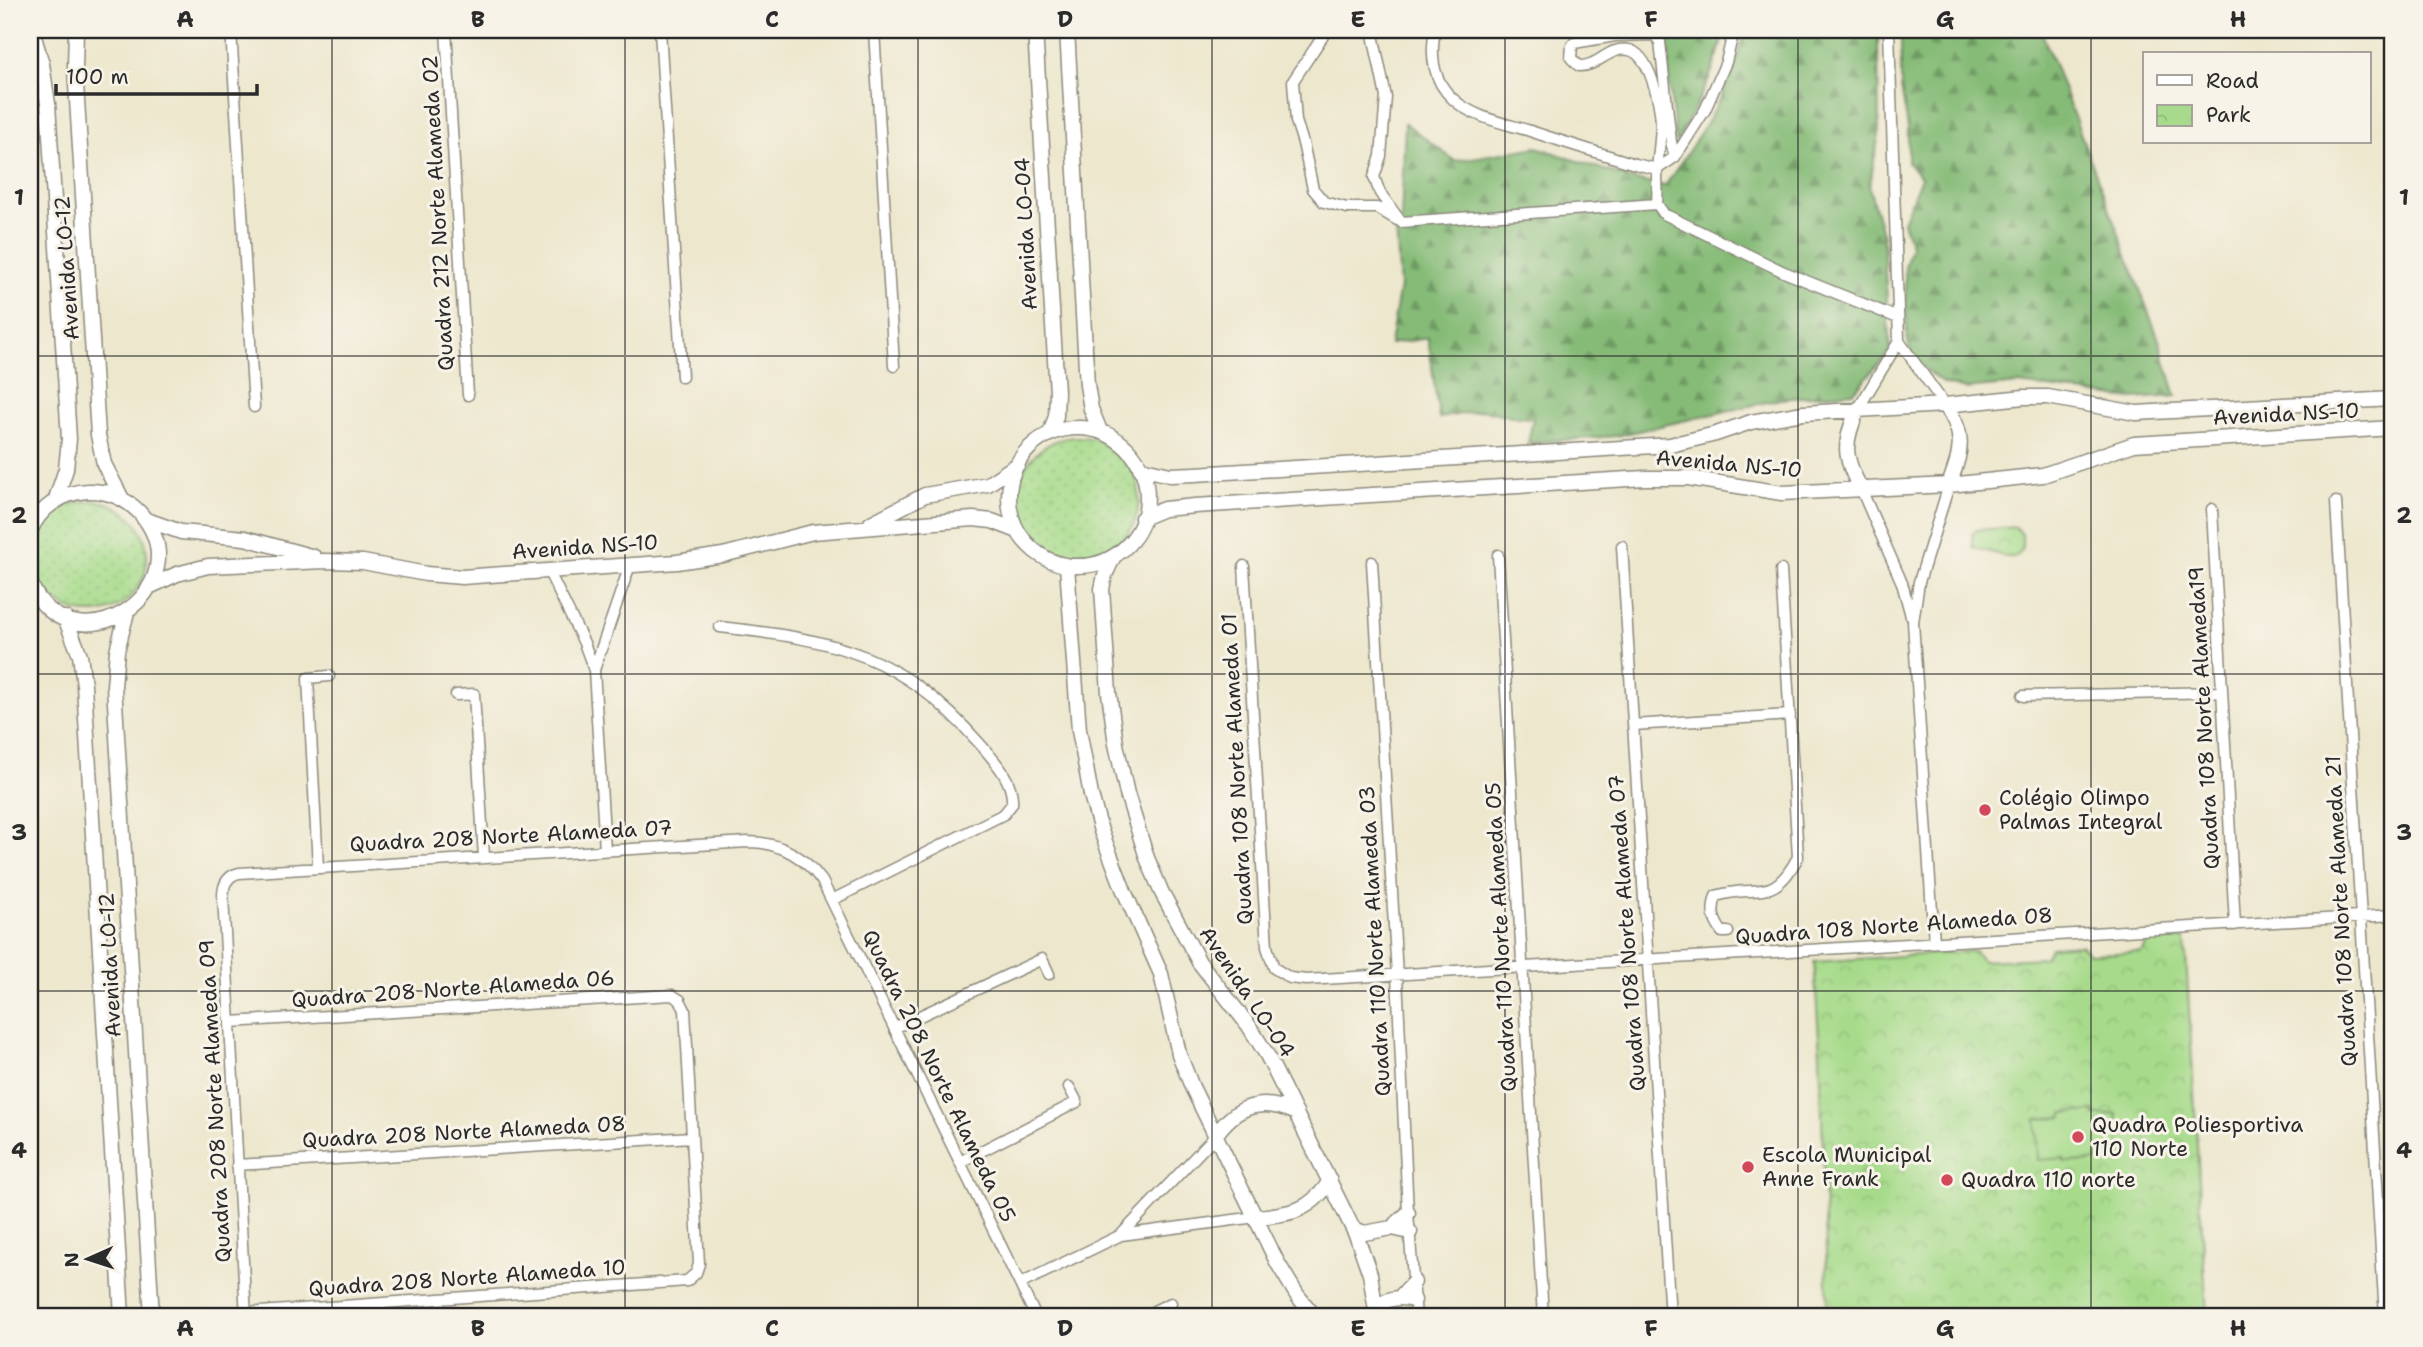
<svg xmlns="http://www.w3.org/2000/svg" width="2423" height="1347" font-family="'Shantell Sans',sans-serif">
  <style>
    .grass { fill: url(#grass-dots); stroke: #69835b; stroke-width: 2 }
    .forest { fill: url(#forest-firs); stroke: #587351; stroke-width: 2 }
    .park { fill: url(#park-crowns); stroke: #69835b; stroke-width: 2 }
    .pitch { fill: #a7db8b; stroke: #69835b; stroke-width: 2 }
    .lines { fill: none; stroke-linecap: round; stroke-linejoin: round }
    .minor-casing { stroke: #8c897c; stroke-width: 13 }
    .tertiary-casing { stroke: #8c897c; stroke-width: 17 }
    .minor { stroke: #fff; stroke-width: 10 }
    .tertiary { stroke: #fff; stroke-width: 14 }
    .grid { fill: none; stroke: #2b2b2b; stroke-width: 2; stroke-opacity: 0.55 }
    .poi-dot { fill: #d1495b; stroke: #f7f3e8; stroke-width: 2.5 }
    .labels { text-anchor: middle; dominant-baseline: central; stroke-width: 6; stroke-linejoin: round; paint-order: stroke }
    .street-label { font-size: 21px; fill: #2b2b2b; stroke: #f7f3e8 }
    .poi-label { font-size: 21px; fill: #2b2b2b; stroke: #f7f3e8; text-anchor: start }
    .neatline { fill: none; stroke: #2b2b2b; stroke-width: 2.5 }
    .grid-label { font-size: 23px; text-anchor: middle; font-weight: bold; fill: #2b2b2b }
  </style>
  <defs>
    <pattern id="grass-dots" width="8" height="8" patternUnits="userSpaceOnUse" patternTransform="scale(1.75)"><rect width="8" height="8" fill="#a7db8b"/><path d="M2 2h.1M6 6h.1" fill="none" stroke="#90bc78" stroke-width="1.8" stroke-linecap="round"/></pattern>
    <pattern id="forest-firs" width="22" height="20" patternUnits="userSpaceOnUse" patternTransform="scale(1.75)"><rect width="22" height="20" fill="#85bb77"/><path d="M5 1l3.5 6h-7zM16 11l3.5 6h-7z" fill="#6d9862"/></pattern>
    <pattern id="park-crowns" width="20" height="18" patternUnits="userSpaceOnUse" patternTransform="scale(1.75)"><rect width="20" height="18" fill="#a7db8b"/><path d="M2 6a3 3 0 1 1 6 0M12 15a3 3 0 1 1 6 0" fill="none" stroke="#90bc78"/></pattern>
  </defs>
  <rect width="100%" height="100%" fill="#f7f3e8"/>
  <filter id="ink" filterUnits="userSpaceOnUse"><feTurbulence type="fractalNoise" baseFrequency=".0143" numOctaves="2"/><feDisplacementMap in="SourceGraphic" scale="14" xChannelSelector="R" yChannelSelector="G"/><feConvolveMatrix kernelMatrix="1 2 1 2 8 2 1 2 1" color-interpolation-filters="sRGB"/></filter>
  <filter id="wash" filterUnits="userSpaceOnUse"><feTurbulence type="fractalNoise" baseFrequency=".00686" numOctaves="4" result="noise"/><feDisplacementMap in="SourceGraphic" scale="28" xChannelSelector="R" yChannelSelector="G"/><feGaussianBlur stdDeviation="1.57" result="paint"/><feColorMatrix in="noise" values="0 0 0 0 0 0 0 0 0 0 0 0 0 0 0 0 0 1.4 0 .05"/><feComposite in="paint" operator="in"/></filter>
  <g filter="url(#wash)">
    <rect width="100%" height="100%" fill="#ede7cd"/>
    <path class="grass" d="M1017 498a61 61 0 1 1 122 0a61 61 0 1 1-122 0Z
      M35 557a56 56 0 1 1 112 0a56 56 0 1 1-112 0Z"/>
    <path class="forest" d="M1653,30H1724C1717,70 1695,108 1676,143L1665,47L1662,35Z
      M1743,30H1878L1879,134L1869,187L1883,237L1890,351L1854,392L1780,399L1616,436L1528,443L1533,418L1515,417L1483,410L1439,418L1428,338L1390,344L1400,286L1396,229L1401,222L1405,123L1455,161L1537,147L1634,180L1665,186C1695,142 1737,84 1743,30Z
      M1901,30H2041L2158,337L2176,396L2131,399L2019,384L1965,389L1943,383L1917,363L1910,351L1907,337L1905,268L1911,245L1903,222L1921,177L1908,163V128L1901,87Z"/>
    <path class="park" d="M2016,527L2022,534V550L2016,557H2007L1973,547L1972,533L1976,530Z
      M2185,939L2207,1317H1828L1820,1053L1814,962L1974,951L1983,961L2044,958L2051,947L2081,945L2089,954L2142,952L2148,941Z"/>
    <path class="pitch" d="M2094,1111L2095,1115L2117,1114L2120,1155L2097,1156V1161L2065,1162L2064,1158L2038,1160L2036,1119L2063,1117V1113Z"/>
  </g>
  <g filter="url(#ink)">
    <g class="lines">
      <defs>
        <path id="minor" d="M231,30L254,407
          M446,30L468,395
          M660,30L682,377
          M874,30L894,366
          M1327,30L1293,81L1296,121L1303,143L1313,189L1324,202L1347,208H1377L1397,220
          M1372,30L1386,97L1381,156L1374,177L1380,193L1401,222L1657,204
          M1435,30C1430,55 1433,81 1453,99C1472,117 1503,123 1527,130C1563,142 1599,153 1635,164L1657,169L1675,157L1705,110L1726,62L1734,30
          M1889,30L1899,341
          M1675,157L1671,142L1660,42L1655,35L1615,36L1574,43L1572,46L1571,58L1579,66C1598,67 1609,46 1629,50C1650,54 1660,104 1661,122C1661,138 1658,155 1657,171C1657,183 1658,193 1657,204L1664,214L1784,272L1898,318
          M1899,341L1945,405
          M1858,409L1899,341
          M1861,489L1902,583L1911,616
          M2336,502L2385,1317
          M2212,509L2235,925
          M1622,546L1670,1317
          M1498,555L1543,1317
          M1372,562L1397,975L1408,1213L1416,1317
          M1244,566L1267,947L1274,968L1290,978L1306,980L2393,915
          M548,570L584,643L594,670L605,850
          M720,627C836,640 900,653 980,744C995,761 1014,781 1012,804L1004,814L832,900
          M594,670L630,565
          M456,695L474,694L484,857
          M2023,696L2222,692
          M1633,725L1790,715
          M318,867L308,678L329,676
          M1728,932H1722C1713,919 1711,912 1716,896C1757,883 1772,906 1798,857L1781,570
          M1934,942L1913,622L1919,582L1949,485
          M230,1022L672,995L680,1000L685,1010L699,1264L696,1273L687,1281L245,1313
          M894,1028L1042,959L1049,974
          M960,1162L1077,1102L1069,1087
          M237,1165L692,1137
          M1121,1235L1215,1136
          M1020,1284L1121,1235L1256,1217
          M246,1317L223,896C223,885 227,876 239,873L748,842C779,842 804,856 822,881L1036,1317
          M1157,1317L1154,1311L1171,1303"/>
        <path id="tertiary" d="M32,30L42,64L48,104L69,439L66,469L55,502
          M76,30L75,68L98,435L104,464L122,499
          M1035,30L1057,392L1056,416L1050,434
          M1067,30L1087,385L1091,409L1100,431
          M1945,405C1967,435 1961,452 1949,485
          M1858,409C1843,443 1843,457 1861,489
          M1009 497a69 69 0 1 1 138 0a69 69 0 1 1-138 0Z
          M1140,468L1170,475L1195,474L1670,445L1716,434L1751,422L1803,413L1945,405L2024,397H2048L2136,413L2393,399
          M1142,518L1164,509L1195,506L1645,478H1688L1782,493L1949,485L2043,475L2134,444L2393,428
          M144,519L181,532L245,538L314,557
          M871,523L925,495L988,484L1018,464
          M30,531C40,508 62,492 88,491C107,490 127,499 140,513C206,588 72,677 30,583
          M1113,558L1105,575L1102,589L1109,693L1116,744L1127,794L1147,858L1161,891L1199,962L1249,1026L1267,1055L1357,1237L1370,1274L1377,1317
          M1067,566L1079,730L1091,795L1101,831L1124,891L1161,974L1179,1054L1192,1087L1277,1262L1297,1295L1315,1317
          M149,587L177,574L208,566L325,561L363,562L426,574L462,577L677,562L723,555L813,532L973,519L992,521L1018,531
          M127,612L117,651L114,686L152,1317
          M65,618L80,655L84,685L122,1317
          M1215,1136C1236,1105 1262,1097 1296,1113
          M1256,1217C1290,1214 1310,1212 1330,1181
          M1353,1228L1364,1233L1392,1228L1410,1232
          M1392,1228L1408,1213
          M1400,1297L1414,1282
          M1378,1316L1384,1302C1395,1297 1402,1297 1414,1300"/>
      </defs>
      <use href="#minor" class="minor-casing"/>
      <use href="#tertiary" class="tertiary-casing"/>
      <use href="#minor" class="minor"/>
      <use href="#tertiary" class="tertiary"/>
    </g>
  </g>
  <path class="grid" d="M332,30V1317M625,30V1317M918,30V1317M1212,30V1317M1505,30V1317M1798,30V1317M2091,30V1317M30,356H2393M30,674H2393M30,991H2393"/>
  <g class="poi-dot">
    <circle cx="1985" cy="810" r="7"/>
    <circle cx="2078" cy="1137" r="7"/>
    <circle cx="1748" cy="1167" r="7"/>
    <circle cx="1947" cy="1180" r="7"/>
  </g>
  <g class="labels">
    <g class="street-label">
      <text transform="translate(438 213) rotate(-93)">Quadra 212 Norte Alameda 02</text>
      <text transform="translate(1026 234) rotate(-93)">Avenida LO-04</text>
      <text transform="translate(67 268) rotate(-94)">Avenida LO-12</text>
      <text transform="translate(2286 414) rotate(-3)">Avenida NS-10</text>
      <text transform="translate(1729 464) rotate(5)">Avenida NS-10</text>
      <text transform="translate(585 547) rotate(-4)">Avenida NS-10</text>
      <text transform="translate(2204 718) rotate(-93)">Quadra 108 Norte Alameda19</text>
      <text transform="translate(1237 769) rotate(-93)">Quadra 108 Norte Alameda 01</text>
      <text transform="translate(511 836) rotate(-3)">Quadra 208 Norte Alameda 07</text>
      <text transform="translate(2341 911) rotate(-93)">Quadra 108 Norte Alameda 21</text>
      <text transform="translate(1894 926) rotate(-4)">Quadra 108 Norte Alameda 08</text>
      <text transform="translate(1627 933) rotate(-94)">Quadra 108 Norte Alameda 07</text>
      <text transform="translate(1501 937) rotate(-93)">Quadra 110 Norte Alameda 05</text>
      <text transform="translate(1375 941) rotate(-93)">Quadra 110 Norte Alameda 03</text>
      <text transform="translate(110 965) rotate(-93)">Avenida LO-12</text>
      <text transform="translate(453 989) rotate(-4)">Quadra 208 Norte Alameda 06</text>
      <text transform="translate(1247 992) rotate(56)">Avenida LO-04</text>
      <text transform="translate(939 1076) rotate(64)">Quadra 208 Norte Alameda 05</text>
      <text transform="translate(215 1101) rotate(-93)">Quadra 208 Norte Alameda 09</text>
      <text transform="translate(464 1132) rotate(-3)">Quadra 208 Norte Alameda 08</text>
      <text transform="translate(467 1278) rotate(-4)">Quadra 208 Norte Alameda 10</text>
    </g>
    <g class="poi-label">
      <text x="1999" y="798">Colégio Olimpo<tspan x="1999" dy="24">Palmas Integral</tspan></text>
      <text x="2092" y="1125">Quadra Poliesportiva<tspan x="2092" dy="24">110 Norte</tspan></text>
      <text x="1762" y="1155">Escola Municipal<tspan x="1762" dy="24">Anne Frank</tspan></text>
      <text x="1961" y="1180">Quadra 110 norte</text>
    </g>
  </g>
  <rect width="2423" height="1347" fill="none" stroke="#f7f3e8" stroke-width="77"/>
  <rect x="2143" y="52" width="228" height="91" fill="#f7f3e8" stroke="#a5a39c" stroke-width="2"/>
  <rect x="2157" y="75" width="35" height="10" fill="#ffffff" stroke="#a5a39c" stroke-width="2"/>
  <text x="2206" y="88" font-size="21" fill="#2b2b2b">Road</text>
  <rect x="2157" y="105" width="35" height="21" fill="url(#park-crowns)" stroke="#a5a39c" stroke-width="2"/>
  <text x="2206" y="122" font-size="21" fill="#2b2b2b">Park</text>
  <g transform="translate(88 1259) rotate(267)" stroke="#f7f3e8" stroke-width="5" paint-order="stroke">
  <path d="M0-5L12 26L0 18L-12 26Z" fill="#2b2b2b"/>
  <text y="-10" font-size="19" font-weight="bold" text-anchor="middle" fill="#2b2b2b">N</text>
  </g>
  <path d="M56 84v10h201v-10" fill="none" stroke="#2b2b2b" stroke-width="3.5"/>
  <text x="66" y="84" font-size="21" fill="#2b2b2b" stroke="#f7f3e8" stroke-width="5" paint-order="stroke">100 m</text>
  <rect x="38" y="38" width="2346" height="1270" class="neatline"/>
  <g class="grid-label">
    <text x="185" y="27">A</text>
    <text x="478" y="27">B</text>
    <text x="772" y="27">C</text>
    <text x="1065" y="27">D</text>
    <text x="1358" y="27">E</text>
    <text x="1651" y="27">F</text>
    <text x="1945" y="27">G</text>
    <text x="2238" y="27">H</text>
    <text x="19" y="205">1</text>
    <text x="2404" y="205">1</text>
    <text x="19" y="523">2</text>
    <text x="2404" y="523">2</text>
    <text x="19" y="840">3</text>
    <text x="2404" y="840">3</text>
    <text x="19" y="1158">4</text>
    <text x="2404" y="1158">4</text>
    <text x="185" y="1336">A</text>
    <text x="478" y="1336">B</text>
    <text x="772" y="1336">C</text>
    <text x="1065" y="1336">D</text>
    <text x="1358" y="1336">E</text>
    <text x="1651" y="1336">F</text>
    <text x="1945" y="1336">G</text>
    <text x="2238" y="1336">H</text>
  </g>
</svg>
